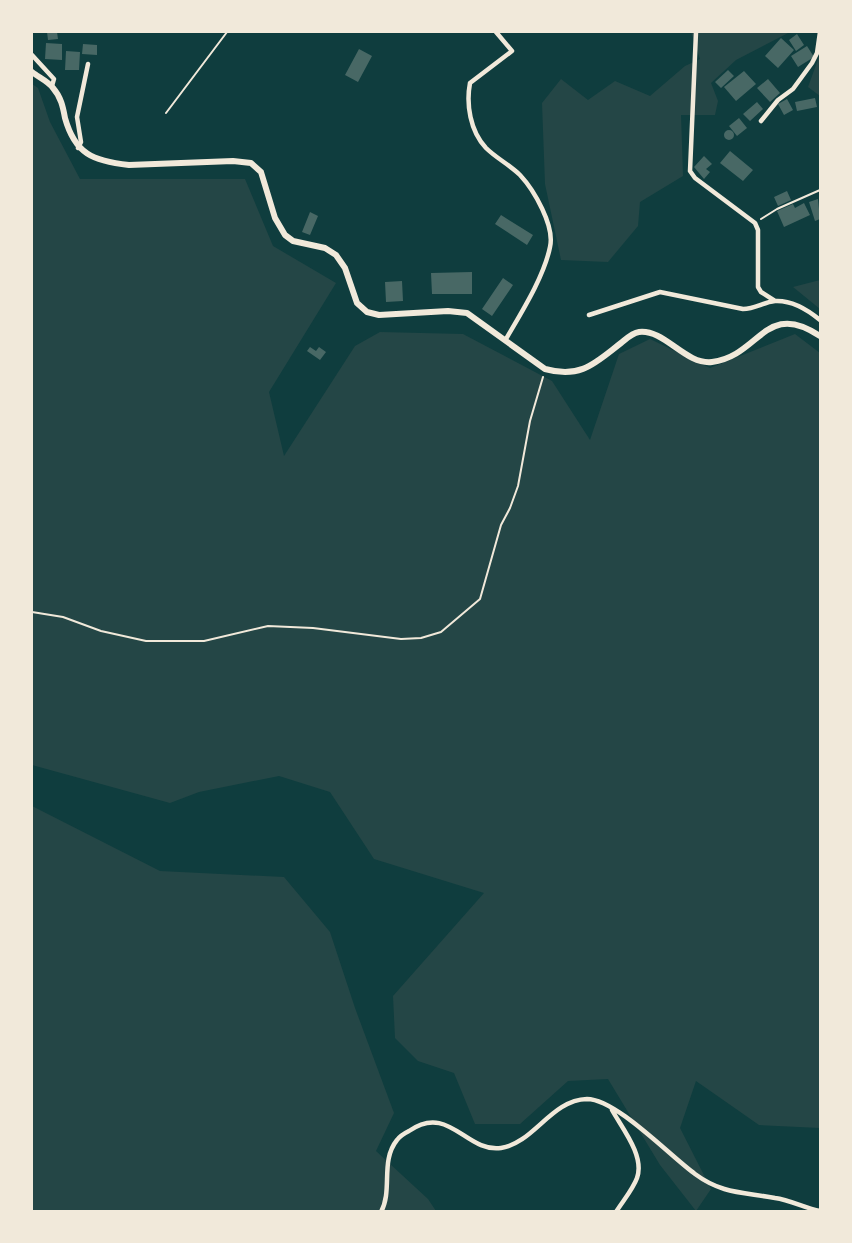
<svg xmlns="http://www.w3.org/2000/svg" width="852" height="1243" font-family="'Golos Text',sans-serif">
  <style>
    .green { fill: #244646 }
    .building { fill: #486865 }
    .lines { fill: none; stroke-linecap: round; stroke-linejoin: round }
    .path { stroke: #f1e9da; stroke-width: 2 }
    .minor { stroke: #f1e9da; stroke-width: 4.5 }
    .secondary { stroke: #f1e9da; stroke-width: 6 }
  </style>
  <rect width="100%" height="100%" fill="#0f3d3e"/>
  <path class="green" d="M691,32H790L736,60L711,83L718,101L715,115H681L683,176L640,202L638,226L608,262L561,260L545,184L542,103L561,79L588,100L615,81L650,96L685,66L700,59Z
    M820,54V96L808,87Z
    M32,84L38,88L50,122L80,179H245L273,246L336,283L269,392L284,456L355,346L380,332L463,334L552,381L590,440L619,354L650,339L710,368L795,334L820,353V1128L759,1125L696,1081L680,1128L711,1189L696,1211L660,1165L608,1079L568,1081L520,1124H475L454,1073L418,1061L395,1038L393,996L484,893L374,859L330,792L279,776L199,792L170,803L32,765Z
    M820,280V309L793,287Z
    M32,806L160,871L284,877L330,932L355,1008L394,1113L376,1151L428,1199L436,1211H32Z"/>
  <path class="building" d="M47,32H57L58,39L48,40Z
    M797,34L804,45L796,51L789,40Z
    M781,38L794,50L778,68L765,56Z
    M46,43L62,44V60L45,59Z
    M83,44L97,45V55L82,54Z
    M807,46L814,57L798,67L791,56Z
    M359,49L372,56L358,82L345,75Z
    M66,51L80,52L79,70H65Z
    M728,70L734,76L721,88L715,82Z
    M744,71L756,84L736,101L724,87Z
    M768,79L780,93L770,102L757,88Z
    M815,98L817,107L797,111L795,102Z
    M787,99L793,110L784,115L778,104Z
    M757,102L763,109L750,121L743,114Z
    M739,118L747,128L737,136L729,126Z
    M724 135a5 5 0 1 1 10 0a5 5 0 1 1-10 0Z
    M730,151L753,170L743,181L720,163Z
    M704,156L712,164L706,169L710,172L704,179L694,167Z
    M787,191L791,200L778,206L774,197Z
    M818,199L820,219L815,221L809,202Z
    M804,203L810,215L784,227L777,211L793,204L795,208Z
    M310,212L318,216L310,235L302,232Z
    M501,215L533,235L527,245L495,224Z
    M472,272V294H432L431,273Z
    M503,278L513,285L492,316L482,309Z
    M402,281L403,301L386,302L385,282Z
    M310,347L316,351L319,347L326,352L320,360L307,351Z"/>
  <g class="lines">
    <path class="path" d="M166,113L227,32
      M761,219L777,209L820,190
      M32,612L63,617L101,631L146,641H204L268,626L313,628L401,639L421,638L441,632L480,599L501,525L510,508L518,486L530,421L543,377"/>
    <path class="minor" d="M496,32L512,51L470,83C466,104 470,131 486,148C496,158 510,165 520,175C534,190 555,226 550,247C544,277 521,313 506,339
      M696,32L690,171L695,178L755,223L758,230V287L761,292L775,301
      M32,55L54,79L52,86
      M761,121L778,100L793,89L812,63L817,53L820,32
      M78,148L81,142L77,117L88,64
      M589,315L660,292L743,309C755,309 764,302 775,301C793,300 808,310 820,320
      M612,1110C622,1128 645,1156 637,1178C633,1189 623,1201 616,1212
      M381,1212C393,1190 380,1161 397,1140C400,1136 405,1133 409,1131C449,1103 466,1153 501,1148C534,1143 551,1100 587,1099C616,1099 670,1156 695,1174C722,1194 743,1192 775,1198C790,1200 805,1208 820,1211"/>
    <path class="secondary" d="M32,72C38,77 48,81 53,88C61,97 63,107 65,118C75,154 93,161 129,165L233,161L251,163L261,172L275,218L285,235L293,241L325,248L336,255L345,268L357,303L367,312L379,315L448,311L467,313L545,369C581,379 595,363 621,343C626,339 632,333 639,332C665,329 685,365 712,362C760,356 765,299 820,336"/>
  </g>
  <rect width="852" height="1243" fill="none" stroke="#f1e9da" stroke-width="66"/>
</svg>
